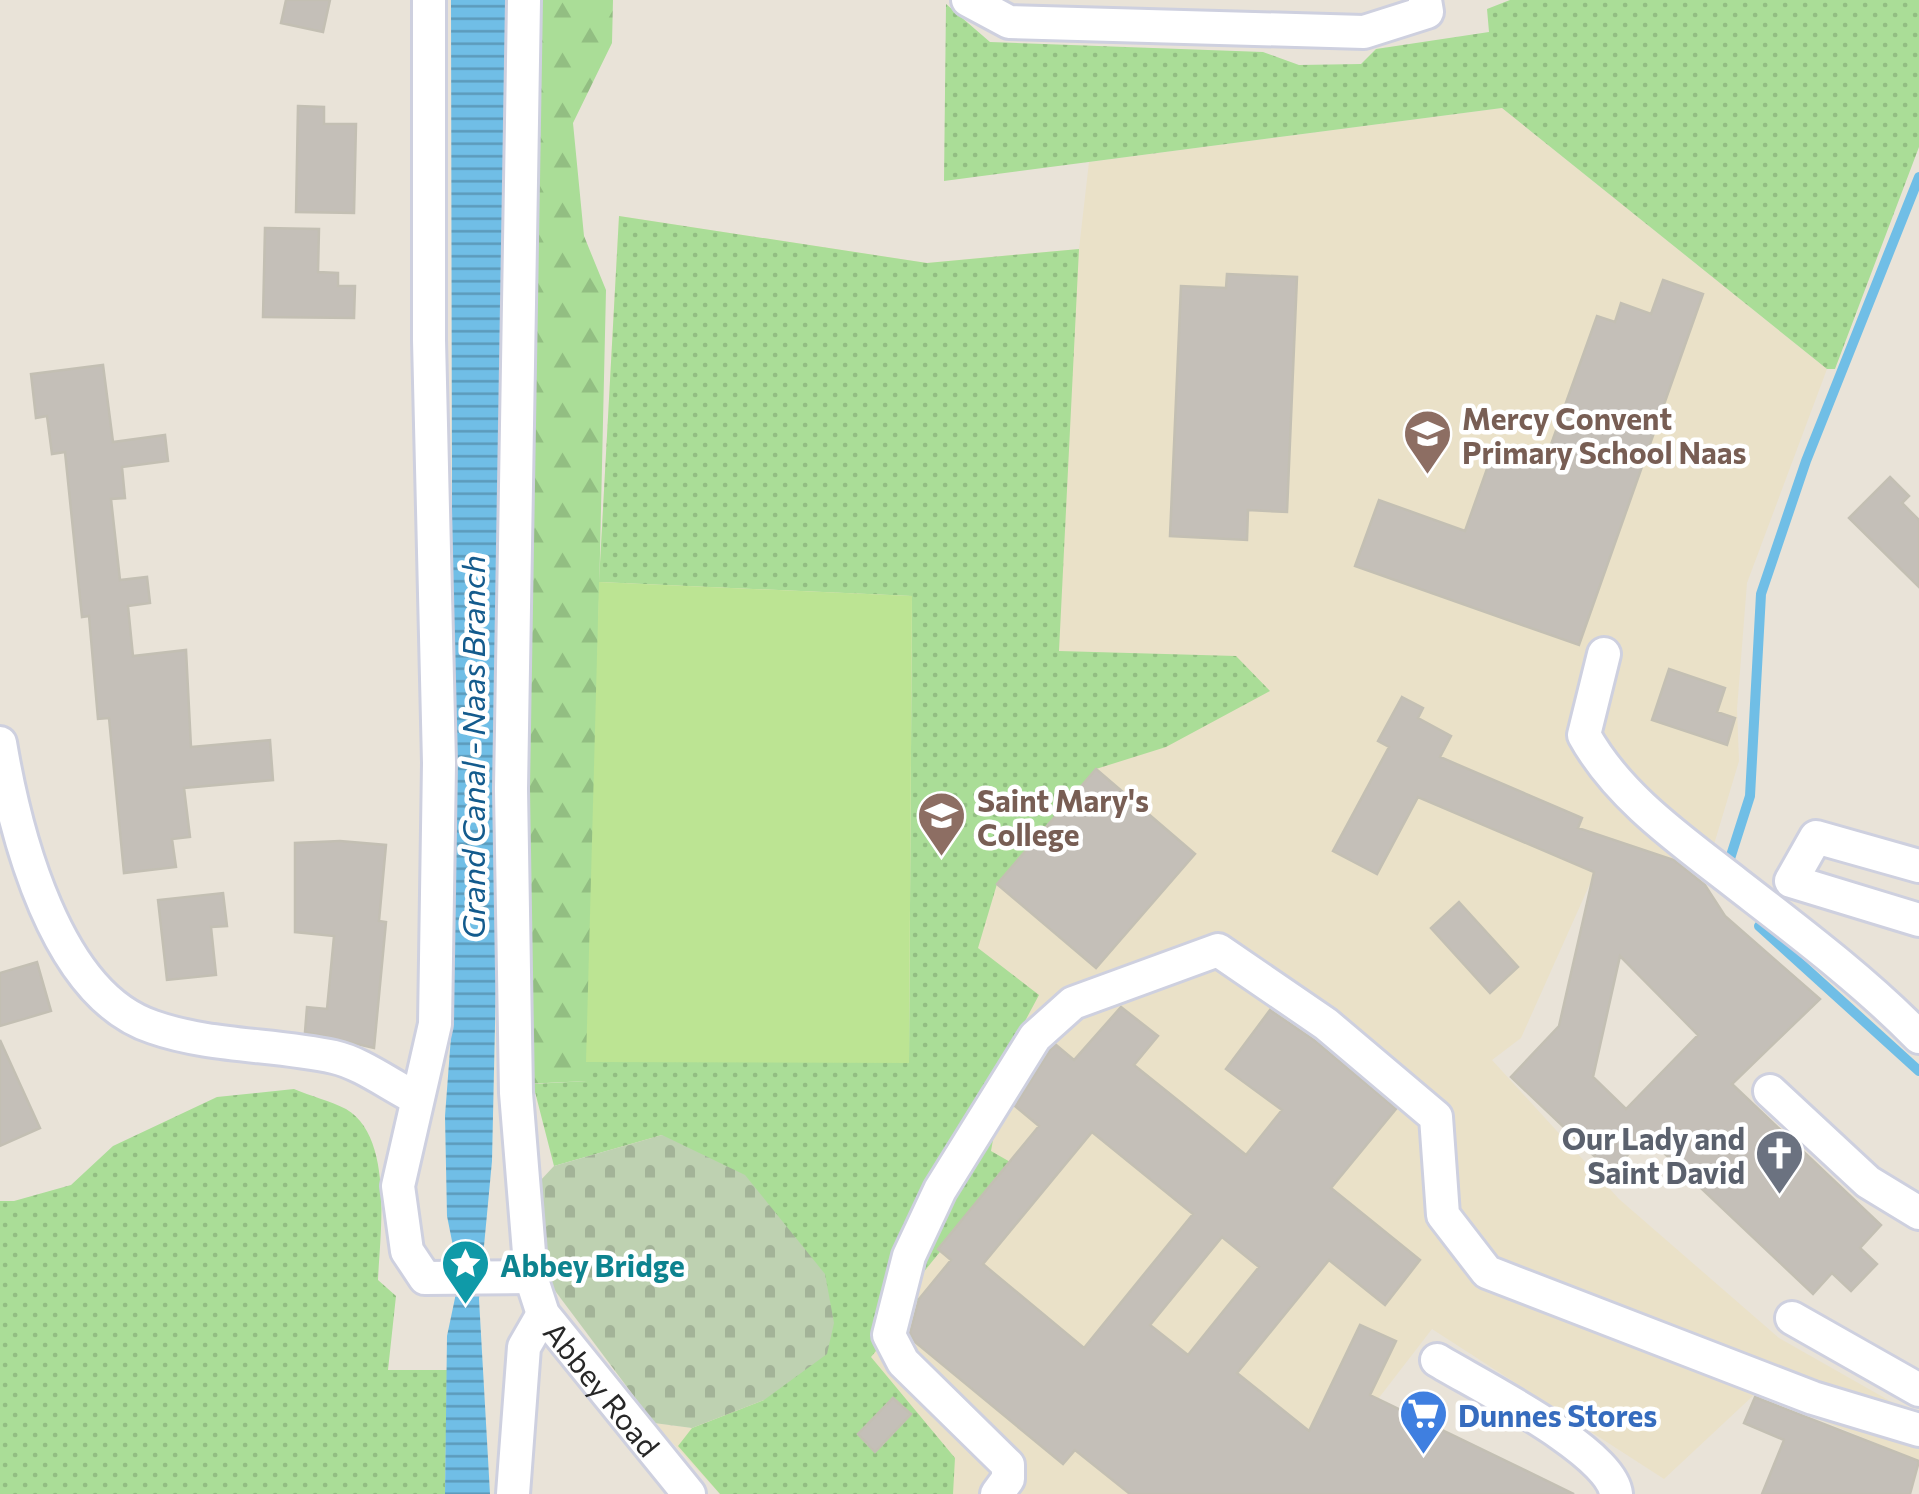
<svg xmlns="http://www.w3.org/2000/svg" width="1919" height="1494" font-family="Commissioner,sans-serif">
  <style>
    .education { fill: #eae1c8 }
    .grass { fill: url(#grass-dots) }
    .forest { fill: url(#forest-firs) }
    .cemetery { fill: url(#cemetery-stones) }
    .pitch { fill: #bce493 }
    .water { fill: url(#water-rules) }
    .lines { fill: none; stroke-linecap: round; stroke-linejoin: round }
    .stream { stroke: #70bee6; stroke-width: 10 }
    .building { fill: #c4bfb8; stroke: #c3bfb3; stroke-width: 2.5; fill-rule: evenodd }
    .minor-casing { stroke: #ced0df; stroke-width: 38 }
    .minor { stroke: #fff; stroke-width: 32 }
    .labels { text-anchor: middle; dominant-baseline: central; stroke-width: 9; stroke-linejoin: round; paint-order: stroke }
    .education-label { font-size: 30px; font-weight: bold; fill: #785e54; stroke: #fff; text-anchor: start }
    .worship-label { font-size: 30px; font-weight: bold; fill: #5b616d; stroke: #fff; text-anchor: end }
    .culture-label { font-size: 30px; font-weight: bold; fill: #0d838f; stroke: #fff; text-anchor: start }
    .street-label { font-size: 30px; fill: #272727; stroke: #fff }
    .shop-label { font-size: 30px; font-weight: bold; fill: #366cbe; stroke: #fff; text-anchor: start }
    .water-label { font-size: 32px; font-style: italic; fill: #145b8d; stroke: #fff }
  </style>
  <defs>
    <pattern id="grass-dots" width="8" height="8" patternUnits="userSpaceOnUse" patternTransform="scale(2.5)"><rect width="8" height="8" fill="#aadd97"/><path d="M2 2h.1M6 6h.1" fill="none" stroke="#92be82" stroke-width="1.8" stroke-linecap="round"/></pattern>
    <pattern id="forest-firs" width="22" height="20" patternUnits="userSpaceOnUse" patternTransform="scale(2.5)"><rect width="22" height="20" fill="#aadd97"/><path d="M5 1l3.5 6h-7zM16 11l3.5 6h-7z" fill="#92be82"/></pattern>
    <pattern id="cemetery-stones" width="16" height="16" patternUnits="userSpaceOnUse" patternTransform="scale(2.5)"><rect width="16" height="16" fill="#bed1b1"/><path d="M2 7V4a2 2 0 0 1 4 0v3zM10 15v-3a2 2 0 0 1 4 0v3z" fill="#a3b398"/></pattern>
    <pattern id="water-rules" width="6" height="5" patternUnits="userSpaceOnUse" patternTransform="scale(2.5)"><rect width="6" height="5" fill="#70bee6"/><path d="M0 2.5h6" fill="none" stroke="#5c9aba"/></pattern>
  </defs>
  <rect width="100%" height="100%" fill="#e9e3d8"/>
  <path class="education" d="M1502,108L1827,369L1747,583L1737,709L1739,761L1703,881L1610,839L1521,1038L1492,1060L1619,1199L1779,1338L1897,1405L1919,1413V1461L1756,1393L1664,1479L1432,1329L1378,1399L1332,1494H720L654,1423L692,1428L588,1081L599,582L619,216L927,263L1079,249L1089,162Z"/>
  <path class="grass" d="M1510,0H1919V147L1835,369H1827L1502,108L944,181L946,4L990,42L1263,52L1299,65L1361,64L1376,49L1489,32L1487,9Z
    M619,216L927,263L1079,249L1059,651L1236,656L1270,691L1166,747L1096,769L997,884L978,948L1039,995L1009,1051L991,1151L1012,1163L918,1279V1300L871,1357L955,1458L953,1494H720L678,1446L692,1428L764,1400L662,1135L554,1166L533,1084L587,1081L586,1062H909L912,596L599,582Z
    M294,1089C310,1096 331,1101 346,1109C394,1137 380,1233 378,1280L396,1296L388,1370H447L445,1494H0V1201H14L71,1185L113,1146L217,1097Z"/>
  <path class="forest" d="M532,0H613L612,43L573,123L584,236L606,290L588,1081L505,1085Z"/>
  <path class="cemetery" d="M662,1135L745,1175L825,1274L834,1323L827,1354L764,1400L692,1428L654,1423L547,1280L539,1182L554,1166Z"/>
  <path class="pitch" d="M599,582L912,596L909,1063L586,1062Z"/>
  <path class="water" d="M451,0H506L503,664L492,1161L479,1299L490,1494H445L447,1336L455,1298V1256L447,1216L445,1116L453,1010Z"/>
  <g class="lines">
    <path class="stream" d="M1727,868L1750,796L1761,594L1806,461L1919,177
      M1759,926L1919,1071"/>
  </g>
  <path class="building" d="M286,0H330L323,32L281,23Z
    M298,106L324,107V124H356L354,213L296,212Z
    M265,228L319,229L318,272L338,273V286H355L354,318L263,317Z
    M1227,274L1297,277L1287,512L1248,510L1247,540L1170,536L1181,286L1226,288Z
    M1663,280L1703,294L1579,645L1355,566L1379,500L1465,531L1494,449L1543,467L1597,316L1615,322L1621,303L1651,314Z
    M103,365L113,442L165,435L168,461L122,467L125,498L111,499L120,580L147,577L150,603L128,606L133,656L186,650L191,747L270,740L273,780L184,788L190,837L172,839L176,867L124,873L109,718L98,719L89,616L82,617L65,452L52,454L47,416L36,418L31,374Z
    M1890,477L1909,496L1902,503L1919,520V587L1849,518Z
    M1669,669L1725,688L1717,712L1735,718L1727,745L1652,720Z
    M1402,697L1423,708L1418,718L1451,736L1440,757L1582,818L1578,828L1674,860L1705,885L1725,916L1820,999L1732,1084L1881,1225L1860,1248L1877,1264L1851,1291L1832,1273L1813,1294L1646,1136L1611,1172L1511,1077L1559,1026L1594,872L1418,797L1377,874L1333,851L1389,747L1378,741ZM1620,956L1698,1035L1626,1109L1593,1077Z
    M1096,769L1195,854L1096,968L997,884Z
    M340,841L386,845L379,921L386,922L374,1048L305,1032L307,1007L327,1009L334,936L295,932V843Z
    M223,893L227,926L211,927L216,975L167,980L158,900Z
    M1459,902L1518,967L1490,993L1431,928Z
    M37,962L51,1011L0,1026V973Z
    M1121,1007L1158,1036L1134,1065L1246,1155L1282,1110L1226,1069L1270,1010L1314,1040L1396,1109L1331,1188L1420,1260L1385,1305L1329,1260L1237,1373L1309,1431L1360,1325L1396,1341L1370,1395L1574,1494H1130L1075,1450L1063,1464L915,1342L910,1333L919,1299L951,1260L938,1249L1039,1126L1015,1106L1050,1050L1056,1045L1074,1060ZM1092,1132L1193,1214L1084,1348L983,1264ZM1222,1237L1259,1267L1188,1355L1150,1325Z
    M0,1040L40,1128L0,1146Z
    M1755,1397L1919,1461L1910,1494H1762L1784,1440L1744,1423Z
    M893,1398L911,1414L875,1452L858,1434Z"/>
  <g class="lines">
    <defs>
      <g id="minor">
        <path d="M429,0V340L439,763L435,1024L398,1186L407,1251L425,1278L531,1277"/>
        <path id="s1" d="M524,0L511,789L516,1093L531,1277L543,1314L689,1494"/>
        <path d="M968,0L1009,22L1364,32L1427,12L1425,0"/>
        <path d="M1604,654L1584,735C1618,797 1682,841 1737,884C1799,932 1863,980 1919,1037"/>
        <path d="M0,743C15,832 55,995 153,1027C210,1047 275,1044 334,1057C361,1063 390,1085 416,1098"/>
        <path d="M1919,866L1816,837L1791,881L1919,920"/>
        <path d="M1770,1091L1868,1182L1919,1213"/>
        <path d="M1792,1318L1919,1390"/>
        <path d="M1437,1360C1476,1384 1612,1451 1616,1494"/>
        <path d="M513,1494L524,1347L543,1314"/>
        <path d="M997,1494L1008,1479V1465L903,1362L889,1335L909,1256L940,1190L1035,1037L1073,1003L1218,950L1326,1024L1436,1117L1443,1215L1487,1272L1813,1398L1919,1430"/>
      </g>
    </defs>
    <use href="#minor" class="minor-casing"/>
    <use href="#minor" class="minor"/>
  </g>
  <defs>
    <symbol id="school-pin" viewBox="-11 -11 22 30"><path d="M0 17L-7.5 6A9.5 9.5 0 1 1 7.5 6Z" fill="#8d6e63" stroke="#fff"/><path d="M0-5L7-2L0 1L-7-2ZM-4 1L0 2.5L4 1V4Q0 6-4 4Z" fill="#fff"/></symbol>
    <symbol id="church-pin" viewBox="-11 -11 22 30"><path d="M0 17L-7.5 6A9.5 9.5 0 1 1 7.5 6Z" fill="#6b7280" stroke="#fff"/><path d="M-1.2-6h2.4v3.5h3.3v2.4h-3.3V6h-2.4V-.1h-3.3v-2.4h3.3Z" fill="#fff"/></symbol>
    <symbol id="sight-pin" viewBox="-11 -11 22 30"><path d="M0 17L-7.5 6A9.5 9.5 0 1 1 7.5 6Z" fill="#0f9aa8" stroke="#fff"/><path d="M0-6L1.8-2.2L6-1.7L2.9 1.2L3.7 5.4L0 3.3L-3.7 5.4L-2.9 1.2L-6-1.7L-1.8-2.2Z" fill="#fff"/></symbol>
    <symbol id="supermarket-pin" viewBox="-11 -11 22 30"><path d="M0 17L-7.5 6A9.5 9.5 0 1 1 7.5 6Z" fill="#3f7fe0" stroke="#fff"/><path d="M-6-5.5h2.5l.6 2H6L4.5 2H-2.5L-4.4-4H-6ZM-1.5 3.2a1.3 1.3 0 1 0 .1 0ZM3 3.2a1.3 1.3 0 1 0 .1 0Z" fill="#fff"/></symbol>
  </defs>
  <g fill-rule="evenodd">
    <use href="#school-pin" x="1400" y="406" width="55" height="75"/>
    <use href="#school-pin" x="914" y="788" width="55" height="75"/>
    <use href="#church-pin" x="1752" y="1126" width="55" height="75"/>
    <use href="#sight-pin" x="438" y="1236" width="55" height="75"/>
    <use href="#supermarket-pin" x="1396" y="1386" width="55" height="75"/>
  </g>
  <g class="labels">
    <g class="education-label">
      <text x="1462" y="417">Mercy Convent<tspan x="1462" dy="34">Primary School Naas</tspan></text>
      <text x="977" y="799">Saint Mary's<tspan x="977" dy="34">College</tspan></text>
    </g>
    <g class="worship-label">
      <text x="1745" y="1137">Our Lady and<tspan x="1745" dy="34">Saint David</tspan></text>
    </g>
    <g class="culture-label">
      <text x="500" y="1264">Abbey Bridge</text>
    </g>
    <g class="street-label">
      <text stroke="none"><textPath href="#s1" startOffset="1412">Abbey Road</textPath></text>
    </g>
    <g class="shop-label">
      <text x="1458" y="1414">Dunnes Stores</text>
    </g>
    <g class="water-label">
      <text transform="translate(472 747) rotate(-90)">Grand Canal - Naas Branch</text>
    </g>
  </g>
</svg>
